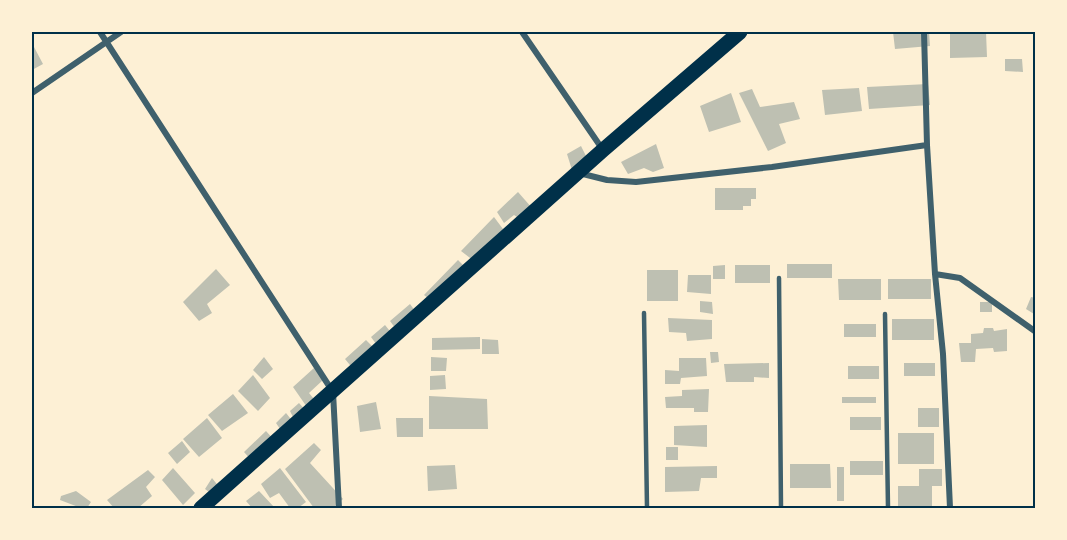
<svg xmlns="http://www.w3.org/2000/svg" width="1067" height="540" font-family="'DejaVu Sans',sans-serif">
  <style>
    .building { fill: #bec0b2 }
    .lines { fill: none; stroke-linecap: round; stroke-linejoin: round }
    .service { stroke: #3f606c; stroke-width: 4.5 }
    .minor { stroke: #3f606c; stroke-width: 6 }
    .trunk { stroke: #003049; stroke-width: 15 }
    .neatline { fill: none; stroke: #003049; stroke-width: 2 }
  </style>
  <rect width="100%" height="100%" fill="#fdf0d5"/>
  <path class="building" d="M893,32H929L930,46L895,49Z
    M950,32H986L987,57L950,58Z
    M34,47L43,64L32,70V49Z
    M1005,59H1022L1023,72L1005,71Z
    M928,84L930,105L869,109L867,87Z
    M859,88L862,111L825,115L822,90Z
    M752,89L760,107L794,102L800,119L779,124L786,143L768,151L739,93Z
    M731,93L741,122L709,132L700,106Z
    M656,144L664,168L653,172L644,168L628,174L621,162Z
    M581,146L587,158L572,170L567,154Z
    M715,188H756V199H751V206H743V210H715Z
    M518,192L532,208L520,219L514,215L504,223L497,212Z
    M494,217L503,229L474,261L461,251Z
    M458,260L467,269L433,302L424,295Z
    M787,264H832V278H787Z
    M725,265V279H713V266Z
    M735,265H770V283H735Z
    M216,269L230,285L207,304L212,313L199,321L183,302Z
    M647,270H678V301H647Z
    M688,275H711V294L687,292Z
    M838,279H881V300H839Z
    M888,279H931V299H888Z
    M1031,297L1036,298L1034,314L1026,309Z
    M700,301L712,302L713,314L700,312Z
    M980,302H992V312H980Z
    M410,304L418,315L398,332L390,321Z
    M668,318L712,320V339L687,341L686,333L669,332Z
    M892,319H934V340H892Z
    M844,324H876V337H844Z
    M385,325L393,335L379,348L371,337Z
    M984,328H993L994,331L1007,329V351L994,352L993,348L976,349L975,362H961L959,343H971V334L983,333Z
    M480,337V349L432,350V338Z
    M482,339L498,340L499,354H482Z
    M366,340L377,351L354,370L345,359Z
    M710,352H718L719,362L711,363Z
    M264,357L273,369L262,379L253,370Z
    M431,357L447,358L446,371H431Z
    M679,358H706L707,376L681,378L680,384H665V370L679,371Z
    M769,363V378L754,377V382H726L724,364Z
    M904,363H935V376H904Z
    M848,366H879V379H848Z
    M314,368L323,380L309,393L318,404L309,410L293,387Z
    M253,375L270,398L258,411L238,391Z
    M445,375L446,389L430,390V376Z
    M709,389L708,412H694V408H666L665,397L682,396V390Z
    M233,394L248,413L222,431L208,415Z
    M429,396L487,399L488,429H429Z
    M842,397H876V403H842Z
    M376,402L381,429L360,432L357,406Z
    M299,403L307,412L295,421L290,411Z
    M918,408H939V427H918Z
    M286,413L294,423L282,432L276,423Z
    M850,417H881V430H850Z
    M207,418L222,438L199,457L183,439Z
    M396,418H423V437H397Z
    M707,425V447L674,445V426Z
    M266,431L275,441L252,461L244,452Z
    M898,433H934V464H898Z
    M182,441L190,452L177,464L168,453Z
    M314,443L321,450L310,463L343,499L333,508H314L285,469Z
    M666,447H678V460H666Z
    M850,461H883V475H850Z
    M790,464H830L831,488H790Z
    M455,465L457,489L428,491L427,466Z
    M717,466V478H701L699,491L665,492V467Z
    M837,467H844V501H837Z
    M173,468L195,493L183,505L162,480Z
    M280,468L306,502L298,508H290L279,493L270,498L261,484Z
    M919,469H942V486H932V507H898V486H919Z
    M148,470L155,477L146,487L152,496L138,508H114L107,500Z
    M212,478L220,488L213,495L205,489Z
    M76,491L91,502L87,508H81L60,500L61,496Z
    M259,491L275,508H252L246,501Z"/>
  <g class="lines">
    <path class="service" d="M779,278L781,508
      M644,313L647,508
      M885,314L888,508"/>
    <path class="minor" d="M100,32L333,392L339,508
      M522,32L603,150
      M924,32L927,145L935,274L943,354L950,508
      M32,93L121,32
      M579,173L607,180L636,182L772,167L927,145
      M935,274L960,278L1036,332"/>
    <path class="trunk" d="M201,508L603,150L740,32"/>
  </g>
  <rect width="1067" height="540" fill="none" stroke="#fdf0d5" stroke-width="66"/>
  <rect x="33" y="33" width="1001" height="474" class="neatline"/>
</svg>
